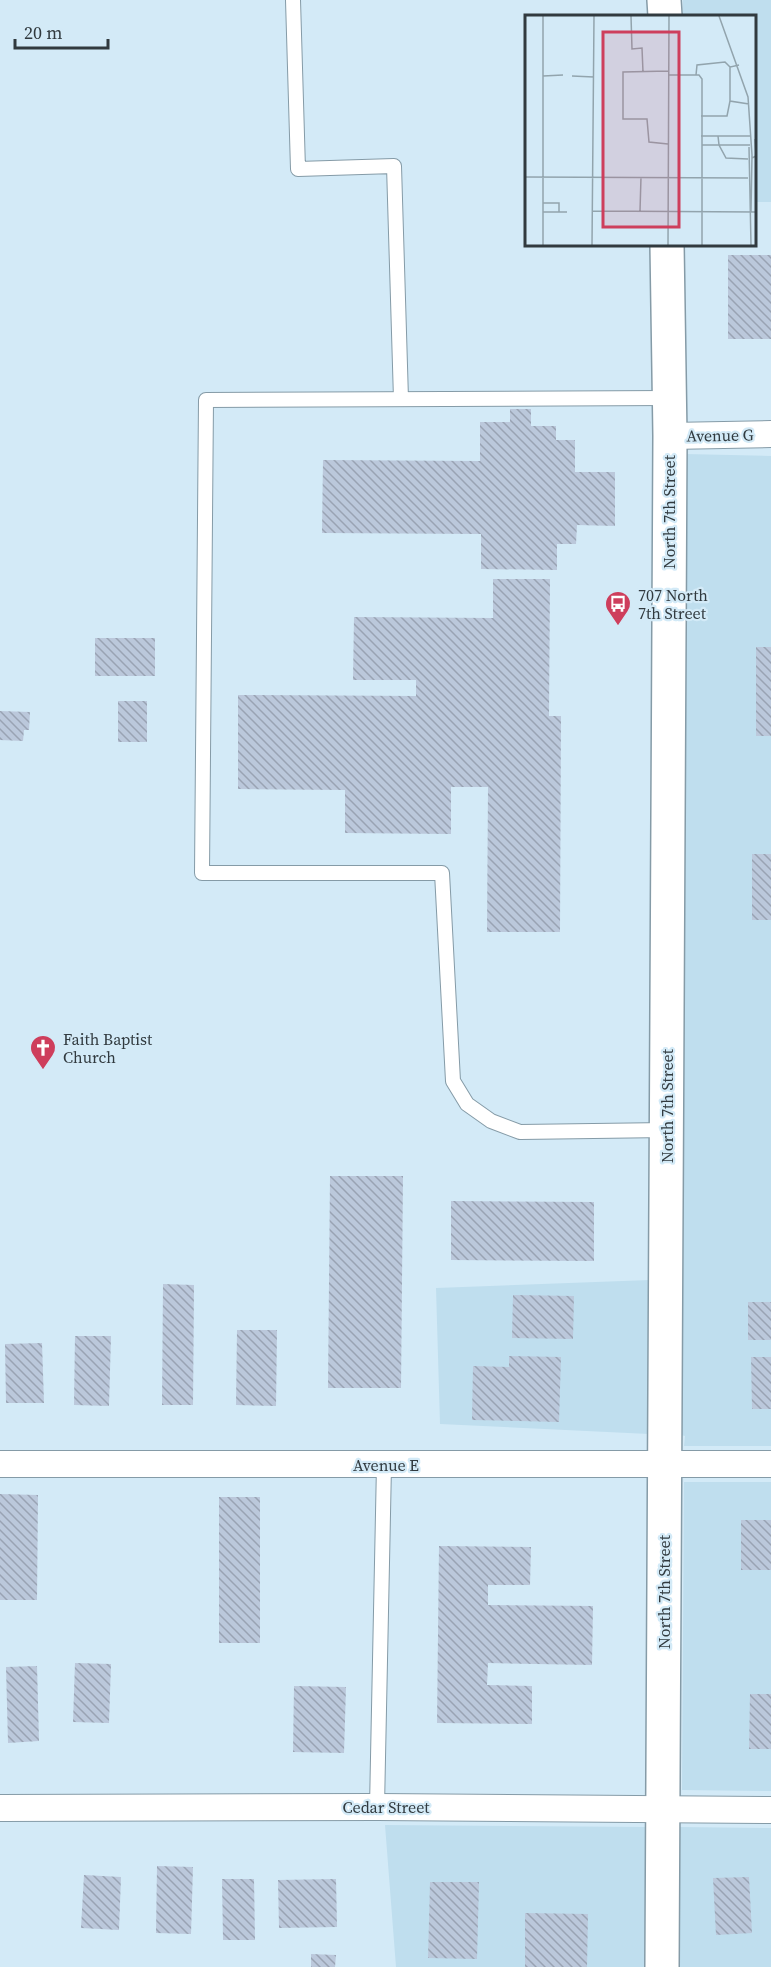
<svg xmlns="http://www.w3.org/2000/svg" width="771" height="1967" font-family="'Source Serif 4',serif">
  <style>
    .built { fill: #bfdeee }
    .building { fill: url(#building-back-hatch) }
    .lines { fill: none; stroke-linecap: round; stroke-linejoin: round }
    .lane-casing { stroke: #859ba7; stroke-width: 16 }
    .street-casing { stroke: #859ba7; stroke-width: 28 }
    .secondary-casing { stroke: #859ba7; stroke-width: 36 }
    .lane { stroke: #fff; stroke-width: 14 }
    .street { stroke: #fff; stroke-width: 26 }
    .secondary { stroke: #fff; stroke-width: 33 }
    .labels { text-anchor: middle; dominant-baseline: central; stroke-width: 4.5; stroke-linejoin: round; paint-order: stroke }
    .street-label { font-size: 16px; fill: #313a3f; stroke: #d3eaf7 }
    .poi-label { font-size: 16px; fill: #313a3f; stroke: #d3eaf7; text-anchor: start }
    .inset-road { fill: none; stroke: #92a4ad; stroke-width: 1.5 }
    .view { fill: #ce3e5c; fill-opacity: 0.15; stroke: #ce3e5c; stroke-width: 3 }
    .inset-edge { fill: none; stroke: #313a3f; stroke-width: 3 }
  </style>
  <defs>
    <pattern id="building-back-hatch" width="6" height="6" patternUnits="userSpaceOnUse" patternTransform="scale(1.5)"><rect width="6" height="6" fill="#bbc8db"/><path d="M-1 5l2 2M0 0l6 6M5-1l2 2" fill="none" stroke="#99a3b3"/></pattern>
  </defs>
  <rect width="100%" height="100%" fill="#d3eaf7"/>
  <path class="built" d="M683,0H771V202H755L754,16H683Z
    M685,454L771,456V1446H684L685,1436L681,1435Z
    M650,1280L649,1434L440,1424L436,1288Z
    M684,1482H771V1791L682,1790Z
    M385,1825L646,1827V1967H396Z
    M679,1827L771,1828V1967H678Z"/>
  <path class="building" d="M728,255H771V339H728Z
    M510,409H531V426H556V440H575V472H615V526L577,525L576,544H557V570L481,569V534L322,533L323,460L480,461V422H510Z
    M493,579H550L549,716H561L560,932H487L488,787H451V834L345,833V790L238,789V695L416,696V680H353L354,617L493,618Z
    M95,638H155V676H95Z
    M756,647H771V736H756Z
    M118,701H147V742H118Z
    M0,711L30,712L29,730H24L23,741L0,740Z
    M752,854H771V920H752Z
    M330,1176H403L401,1388H328Z
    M451,1201L594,1202V1261L451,1260Z
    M163,1284L194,1285L193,1405H162Z
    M513,1295L574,1296L573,1339L512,1338Z
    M748,1302H771V1340H748Z
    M237,1330H277L276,1406L236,1405Z
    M75,1336H111L109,1406L74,1405Z
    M42,1343L44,1403H6L5,1344Z
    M509,1356L561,1357L559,1422L472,1420L473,1366L509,1367Z
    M751,1357H771V1409H752Z
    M0,1494L38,1495L37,1600H0Z
    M219,1497H260V1643H219Z
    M741,1520H771V1570H741Z
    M439,1546L531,1547L530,1585H488V1605L593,1606L592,1665L488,1663L487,1685L532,1686V1724L437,1723Z
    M75,1663L111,1664L109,1723L73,1722Z
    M37,1666L39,1741L8,1743L6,1667Z
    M294,1686L346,1687L344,1753L293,1752Z
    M750,1694H771V1749H749Z
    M157,1866L193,1867L191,1934L156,1933Z
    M84,1875L121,1877L119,1930L81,1928Z
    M749,1877L752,1933L716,1935L713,1878Z
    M222,1879H254L255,1940H223Z
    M336,1879L337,1927L279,1928L278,1880Z
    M430,1882H479L477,1959L428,1958Z
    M525,1913L588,1914L587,1967H525Z
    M311,1954L336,1955L335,1967H311Z"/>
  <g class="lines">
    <defs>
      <path id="lane" d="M293,0L298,169L394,166L401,399
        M667,1130L520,1132L491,1121L467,1104L453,1081L442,873H202L206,400L669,398
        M377,1807L384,1465"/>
      <path id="street" d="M670,436L771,434
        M0,1464H771
        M0,1808L377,1807L771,1810"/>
      <path id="secondary" d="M664,0L665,16
        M662,1967L670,436L667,244"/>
    </defs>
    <use href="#lane" class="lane-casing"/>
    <use href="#street" class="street-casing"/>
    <use href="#secondary" class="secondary-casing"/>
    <use href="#lane" class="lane"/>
    <use href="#street" class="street"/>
    <use href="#secondary" class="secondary"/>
  </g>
  <defs>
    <symbol id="bus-pin" viewBox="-11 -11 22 30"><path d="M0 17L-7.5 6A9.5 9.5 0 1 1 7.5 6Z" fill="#ce3e5c" stroke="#d3eaf7"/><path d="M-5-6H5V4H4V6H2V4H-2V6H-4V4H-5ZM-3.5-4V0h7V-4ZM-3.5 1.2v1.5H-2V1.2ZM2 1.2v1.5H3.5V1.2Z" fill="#fff"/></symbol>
    <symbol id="church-pin" viewBox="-11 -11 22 30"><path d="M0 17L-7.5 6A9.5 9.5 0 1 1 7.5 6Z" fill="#ce3e5c" stroke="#d3eaf7"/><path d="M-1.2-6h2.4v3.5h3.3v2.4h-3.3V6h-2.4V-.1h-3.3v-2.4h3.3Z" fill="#fff"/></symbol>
  </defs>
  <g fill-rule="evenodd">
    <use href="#bus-pin" x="603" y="589" width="30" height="40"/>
    <use href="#church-pin" x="28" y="1033" width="30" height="40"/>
  </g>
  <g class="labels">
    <g class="street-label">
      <text transform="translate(720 435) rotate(-1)">Avenue G</text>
      <text transform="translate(669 512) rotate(-90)">North 7th Street</text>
      <text transform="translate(667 1106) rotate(-90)">North 7th Street</text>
      <text x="386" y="1465">Avenue E</text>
      <text transform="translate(664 1592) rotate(-90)">North 7th Street</text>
      <text x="386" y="1807">Cedar Street</text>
    </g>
    <g class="poi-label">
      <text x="638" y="595">707 North<tspan x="638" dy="18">7th Street</tspan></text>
      <text x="63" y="1039">Faith Baptist<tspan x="63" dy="18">Church</tspan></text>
    </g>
  </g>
  <g transform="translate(525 15)">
    <rect width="231" height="231" fill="#d3eaf7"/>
    <path class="inset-road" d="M18,1V230M106,1L107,34L117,33L118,57M194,1L223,82L227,140L226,197M214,50L205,52V86L224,89M144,60H174L177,64V230M171,60L172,50L200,47L205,52M18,61L38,60M47,61L69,62M176,101H202L205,86M176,121H225M143,129L124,127L122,104H98V57L144,56M177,130H194L193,121M224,132L226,230M227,143L231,141L230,124M223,144L201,143L194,130H225M0,162L223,163M18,188H34V197M67,196L231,197M115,196L116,162M18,197H42M67,230L69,1M143,230L144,1"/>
    <path class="view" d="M78,17H154V212H78Z"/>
    <rect width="231" height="231" class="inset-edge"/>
  </g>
  <path d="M15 39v9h93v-9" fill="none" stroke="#313a3f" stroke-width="3"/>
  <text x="24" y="39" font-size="18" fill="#313a3f" stroke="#d3eaf7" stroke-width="4.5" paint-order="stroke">20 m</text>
</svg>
